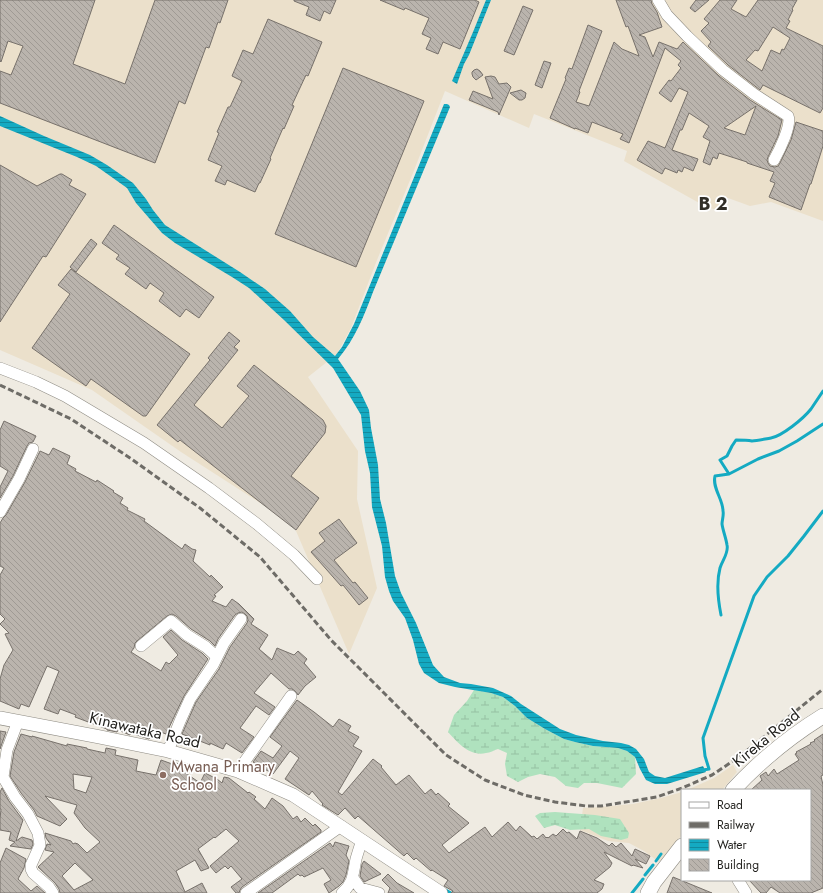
<svg xmlns="http://www.w3.org/2000/svg" width="823" height="893" font-family="Jost,sans-serif">
  <style>
    .industrial { fill: #ebe0cb }
    .wetland { fill: url(#wetland-marsh) }
    .water { fill: url(#water-rules) }
    .lines { fill: none; stroke-linecap: round; stroke-linejoin: round }
    .stream { stroke: #14aac2; stroke-width: 3 }
    .building { fill: url(#building-back-hatch); stroke: #77716b; fill-rule: evenodd }
    .minor-casing { stroke: #8e8b83; stroke-width: 12 }
    .tertiary-casing { stroke: #8e8b83; stroke-width: 14 }
    .secondary-casing { stroke: #8e8b83; stroke-width: 16 }
    .minor { stroke: #fff; stroke-width: 11 }
    .tertiary { stroke: #fff; stroke-width: 13 }
    .secondary { stroke: #fff; stroke-width: 15 }
    .rail { stroke: #6e6c67; stroke-width: 3; stroke-dasharray: 6 3; stroke-linecap: butt }
    .education-dot { fill: #8d6e63; stroke: #fff; stroke-width: 1.5 }
    .labels { text-anchor: middle; dominant-baseline: central; stroke-width: 3.5; stroke-linejoin: round; paint-order: stroke }
    .street-label { font-size: 16px; fill: #1f1e1b; stroke: #fff }
    .education-label { font-size: 16px; fill: #785e54; stroke: #fff; text-anchor: start }
    .quarter-label { font-size: 18px; font-weight: bold; fill: #312e27; stroke: #fff }
  </style>
  <defs>
    <pattern id="wetland-marsh" width="20" height="14" patternUnits="userSpaceOnUse"><rect width="20" height="14" fill="#afe2be"/><path d="M1 5h8M5 5V1M11 12h8M15 12V8" fill="none" stroke="#96c1a3"/></pattern>
    <pattern id="water-rules" width="6" height="5" patternUnits="userSpaceOnUse"><rect width="6" height="5" fill="#14aac2"/><path d="M0 2.5h6" fill="none" stroke="#128a9d"/></pattern>
    <pattern id="building-back-hatch" width="6" height="6" patternUnits="userSpaceOnUse"><rect width="6" height="6" fill="#bab4ad"/><path d="M-1 5l2 2M0 0l6 6M5-1l2 2" fill="none" stroke="#9f9a94"/></pattern>
  </defs>
  <rect width="100%" height="100%" fill="#efebe2"/>
  <path class="industrial" d="M0,0H823V221L771,202L750,206L728,198L721,212L701,204L624,161L627,151L534,114L529,128L445,91L413,173L377,260L351,328L337,354L308,377L358,451L357,499L377,588L349,654L293,524L181,452L92,390L0,350Z
    M733,765L737,772L722,790H687L714,778Z
    M682,792V835L659,862L644,851L629,843L608,841L580,830L583,808L600,807L633,804L661,798Z"/>
  <path class="wetland" d="M474,690L491,693L503,697L515,706L527,718L545,729L564,739L575,742L593,746L618,748L627,751L635,757L636,774L622,788L597,783H584L578,788L566,786L555,777L540,774L528,777L518,782L507,776L505,764L507,753L498,749C494,750 490,753 486,753C470,757 457,742 448,732L454,715L467,701Z
    M555,812L595,815L620,819L629,833L628,838L621,840L601,836L589,829L570,830L555,825L544,828L535,816L540,813Z"/>
  <path class="water" d="M486,0H491L469,55L464,64L457,84L452,81L473,32Z
    M444,104H447L449,105L450,107L373,292C364,316 355,339 338,359L360,391L369,410L371,428L378,465L380,499L386,523L395,576L401,593L416,623L433,665L444,677L460,683L471,684L493,688L511,696L521,704L560,729L576,735L603,741L621,743L629,745L636,749L644,759L649,772L655,776L665,778L703,766L706,772L667,784H655L646,780L640,769L635,757L627,751L618,748L593,746L575,742L564,739L545,729L527,718L515,706L503,697L491,693L455,687L439,683L424,673L419,664L413,640L405,618L393,601L389,591L385,577L382,546L372,507L370,473L365,451L361,415L333,368L284,320L249,288L232,277L175,243L162,233L136,203L127,188L113,178L96,166L77,157L0,126V116L44,136L90,155L107,165L133,183L146,199L153,210L165,225L240,272L265,289L290,311L313,337L335,356L342,347L354,324Z"/>
  <g class="lines">
    <path class="stream" d="M729,474L720,460L727,456L732,446L736,440C742,440 747,440 752,441C757,441 765,439 771,438C782,436 803,419 811,409C815,403 819,397 823,391
      M721,615C718,600 716,583 720,568C722,561 729,553 727,545C726,538 723,531 722,524C722,520 724,515 723,511C723,499 712,488 715,476L729,474L758,459L779,451L797,441L823,424
      M703,770L709,769L705,756L703,738L754,596L767,577L788,556L804,536L823,511
      M656,861L661,854
      M645,875L653,865
      M444,889L451,893
      M632,893L643,879"/>
  </g>
  <path class="building" d="M0,0H95L73,64L125,84L155,0H228L220,23L218,22L209,48L206,47L185,104L179,101L155,163L0,103V71L11,75L23,46L8,41L1,62L0,61Z
    M294,0H336L330,14L324,11L320,21L306,15L309,7L294,1Z
    M380,0H475L479,2L460,49L443,42L438,54L426,49L431,38L422,34L429,18L405,8L404,10Z
    M616,0H651L652,4L657,12L662,27L639,35L645,37L653,57L659,42L677,49L683,42L719,76L750,100L782,120L778,136L768,157L767,160L768,163L770,166L775,167L778,166L780,163L791,140L796,122L823,131V146L811,184H810L801,210L769,197L775,183L770,181L774,172L747,163V162L719,153L717,159L713,157L710,165L703,162L710,141L703,137L709,126L689,113L682,130H680L672,150L698,159L693,171L684,167L682,172L678,170L677,173L665,168L662,174L637,160L648,141L665,148L688,92L679,88L671,102L659,93L669,80L671,81L681,68L678,65L681,61L665,48L629,143L620,139L623,134L592,122L588,133L575,128V129L550,118L566,79L565,78L569,68L572,69L588,25L602,31L579,91L580,92L576,102L589,106L614,42L622,49L639,56L628,26L626,27ZM756,106L745,135L724,128Z
    M696,0H709L695,12L690,8Z
    M720,0H737L731,9L746,17L758,0H797L792,9L793,10L788,20L790,21L786,28L823,46V108L820,113L763,85L760,90L728,65L708,46L711,42L701,31L709,23L704,19ZM773,27L790,38L784,50L782,49L780,54L771,50L762,71L746,60L755,50L758,51Z
    M523,6L533,10L514,55L504,51Z
    M268,19L322,42L308,76L306,75L292,105L294,106L284,129L283,128L270,158L271,159L260,183H259L255,192L227,180L225,185L215,181L222,166L208,160L219,133L217,132L228,107H230L242,81L232,76L243,50L253,54Z
    M544,61L551,63L542,88L535,85Z
    M343,68L424,101L356,267L275,234Z
    M477,69L480,71L483,75L476,80L473,77L472,74V72L474,70Z
    M491,76L495,77L499,84L507,83L511,87L499,115L498,112L469,100L473,91L493,99L485,77Z
    M521,90L526,93L525,98L522,100H519L510,93Z
    M0,165L37,186L60,174H62L72,180L69,185L86,194L46,257L43,256L0,322Z
    M114,225L214,297L199,318L186,309L180,317L159,301L164,293L150,283L146,289L125,274L130,268L116,259L119,255L102,243Z
    M91,239L97,244L76,272L70,267Z
    M71,269L190,354L146,416H143L91,379L86,386L32,348L70,294L58,285Z
    M229,332L240,341L234,347L238,350L194,405L222,428L249,396L237,386L254,365L323,420L326,426L325,433L291,476L319,498L296,530L180,440L178,442L157,425L210,360L208,358Z
    M4,421L36,436L33,442L29,443L27,446L13,476L0,498V487L8,471L0,466V430Z
    M53,448L70,456L67,464L76,469L75,471L96,482L97,480L114,491L113,492L123,498L120,503L128,508L127,510L145,519L144,521L182,549L185,544L192,549L196,550L193,561L210,577L211,575L223,587L214,595L216,596L212,601L226,607L232,599L239,604L254,619L251,624L268,635L259,649L272,660L277,648L294,655L298,651L307,659L304,663L316,677L305,686L298,695L295,691L292,689H289L271,673L254,693L275,707L269,715L256,706L240,728L254,737L242,753L226,743L223,749L210,743V745L182,734L196,702L219,669L230,647L247,623L248,620L247,616L245,614L242,612L238,613L235,615L218,639L215,646L210,641L191,629L176,616L172,614L167,616L137,641L135,643L134,648L131,652L161,671L166,662L169,664L178,655L163,637L171,630L182,640L202,653L208,659L184,696L166,734L153,729L149,739L131,733L130,735L118,730L117,732L107,730V729L75,717L76,715L60,709L58,714L44,709L59,671L47,666L29,707L21,704L19,709L0,701V679L4,665L13,650L5,634L9,633L0,624L5,619L0,614V575L4,568L0,566V523L3,518L6,515L25,482L40,451L49,455Z
    M339,519L357,543L334,560L353,583L355,582L368,598L359,605L343,585L341,586L311,552L325,541L319,533Z
    M297,700L314,712L333,727L339,719L351,726L348,731L359,737L353,746L362,751L338,792L342,795L373,759L382,766L381,767L396,785L409,775L425,794L431,789L436,795L438,793L450,804L448,806L469,823L442,845L449,853L485,827L492,837L508,822L516,831L520,826L532,837L534,836L537,839L543,834L546,838L547,837L548,838L553,834L556,836L563,829L567,833L569,832L577,839L580,831L597,838L609,846L612,843L616,847L621,843L632,856L635,849L650,856L646,864L635,859L643,868L633,865L632,866L604,852L612,863L610,867L594,880L604,884L602,889L597,893H451L453,891L444,886L448,880L432,870L431,871L416,858L414,860L407,853L404,856L358,816L355,819L345,808L338,815L322,805L323,804L312,791L309,795L285,779L299,758L290,751L273,774L253,762L261,751L273,758L282,746L270,737Z
    M0,731L6,732L0,749Z
    M21,734L32,737V736L67,746V744L87,748V749L105,753L106,748L116,750L115,755L138,760L136,771L156,775L161,760L175,765L176,763L189,767L187,774L200,783L205,773L217,779L222,783L224,777L229,778L248,793L249,792L256,797L254,799L265,809L272,798L283,806L293,819L297,816L301,822L305,818L313,826L315,824L321,830V832L242,887L240,890L239,893H236L231,887L242,879L231,866L228,869L225,866L216,873L210,866L239,841L226,829L215,838L214,837L198,849L209,868L201,871L195,860L176,871L185,892L202,883L207,893H60L59,889L55,883L38,867L54,852L45,850L47,844L51,845L46,838L45,833L71,841L73,844L75,843L78,844L87,853L100,842L85,828L74,813L77,805L45,796L67,819L60,826L37,816L34,810L21,793L10,776L14,752ZM73,774L92,777L86,793L74,789ZM75,863L93,880L74,890L62,876Z
    M823,734V775L821,776L823,785V888L811,893H780L771,887L766,893H761L749,880H810V790H751L762,780L760,776L766,772L768,776L774,769L777,774L799,760L795,754L797,753L796,752L811,744L810,743L815,741L814,740Z
    M2,788L9,801L23,820L16,841L22,837L32,840L33,844L31,849L10,846L15,842L9,840L11,832L0,830V819L1,809H0V792Z
    M335,842L349,846L346,855L349,861L346,875L343,882L339,886L329,893L324,884L331,880L323,868L304,877L302,875L300,876L298,874L272,893H258L330,843L333,847Z
    M6,848L26,859L24,868L18,879L31,891L37,886L45,893H0V863Z
    M364,861L381,874L364,882L360,876L362,864Z
    M388,874L397,883L414,893H388L390,888L382,880Z
    M673,877L712,893H667Z"/>
  <g class="lines">
    <defs>
      <path id="minor" d="M658,0L667,15L687,36L723,70L754,94L788,116C792,125 779,151 774,160
        M0,368L36,382L65,396L144,443L209,488L257,524L294,555L317,579
        M0,512L19,479L33,449
        M141,646L171,621L187,635L206,647L217,657
        M18,721L7,750L3,777L15,797L28,814L38,833L40,845L31,865V869L33,873L49,887L53,893
        M168,751L180,721L190,699L213,665L224,643L241,619
        M238,771L291,696
        M353,878L360,888L379,893
        M738,880L746,893
        M246,893L341,826
        M342,893C354,883 353,873 356,859C358,852 360,846 362,840"/>
      <path id="tertiary" d="M0,718L100,737L168,751L238,771L293,795L441,893"/>
      <path id="secondary" d="M733,790C760,761 789,737 823,716
        M648,893L654,882L682,846"/>
    </defs>
    <use href="#minor" class="minor-casing"/>
    <use href="#tertiary" class="tertiary-casing"/>
    <use href="#secondary" class="secondary-casing"/>
    <use href="#minor" class="minor"/>
    <use href="#tertiary" class="tertiary"/>
    <use href="#secondary" class="secondary"/>
    <path class="rail" d="M0,385L71,419L130,458L200,508L260,557L331,640L446,755L485,780L524,795L555,802L586,806H601L657,797L682,788L712,775L739,757L823,689"/>
  </g>
  <circle class="education-dot" cx="163" cy="775" r="4"/>
  <g class="labels">
    <g class="street-label">
      <text transform="translate(145 730) rotate(13)">Kinawataka Road</text>
      <text transform="translate(766 738) rotate(-39)">Kireka Road</text>
    </g>
    <g class="education-label">
      <text x="171" y="766">Mwana Primary<tspan x="171" dy="18">School</tspan></text>
    </g>
    <g class="quarter-label">
      <text x="713" y="204">B 2</text>
    </g>
  </g>
  <rect x="681" y="789" width="130" height="92" fill="#ffffff" stroke="#a5a5a4"/>
  <rect x="689" y="802" width="20" height="6" fill="#ffffff" stroke="#a5a5a4"/>
  <text x="717" y="809" font-size="12" fill="#1f1e1b">Road</text>
  <rect x="689" y="822" width="20" height="6" fill="#6e6c67" stroke="#a5a5a4"/>
  <text x="717" y="829" font-size="12" fill="#1f1e1b">Railway</text>
  <rect x="689" y="839" width="20" height="12" fill="url(#water-rules)" stroke="#a5a5a4"/>
  <text x="717" y="849" font-size="12" fill="#1f1e1b">Water</text>
  <rect x="689" y="859" width="20" height="12" fill="url(#building-back-hatch)" stroke="#a5a5a4"/>
  <text x="717" y="869" font-size="12" fill="#1f1e1b">Building</text>
</svg>
